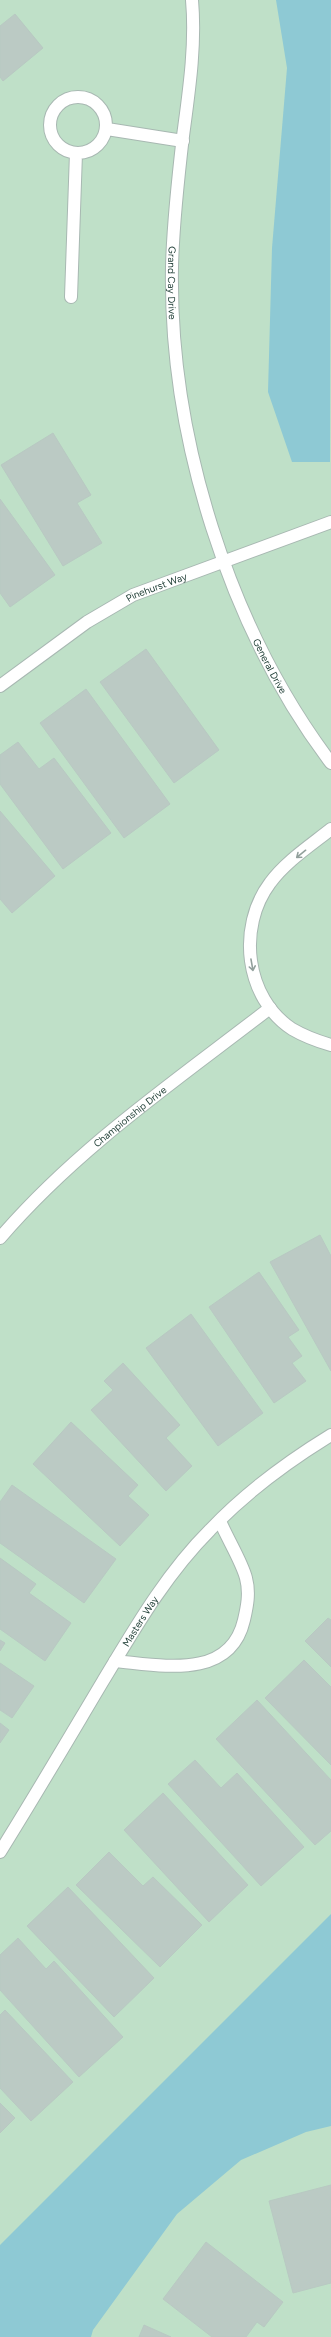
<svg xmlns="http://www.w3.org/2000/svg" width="331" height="2337" font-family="Figtree,sans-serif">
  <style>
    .green { fill: #bfe0c8 }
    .water { fill: #8ec9d4 }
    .building { fill: #bbcac4; stroke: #b8c9c2 }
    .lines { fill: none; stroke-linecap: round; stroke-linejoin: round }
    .lane-casing { stroke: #a8b8b2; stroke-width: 14 }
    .street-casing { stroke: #a8b8b2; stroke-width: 14 }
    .lane { stroke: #fff; stroke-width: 12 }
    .street { stroke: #fff; stroke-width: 12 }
    .oneway { stroke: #92a09c }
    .labels { text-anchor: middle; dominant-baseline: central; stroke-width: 4; stroke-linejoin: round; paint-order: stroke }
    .street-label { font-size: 10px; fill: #24423a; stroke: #f7fbf9 }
  </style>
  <rect width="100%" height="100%" fill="#e6efeb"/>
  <path class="green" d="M0,0H331V2337H0Z"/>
  <path class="water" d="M276,0H331L330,462H292L268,392L272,248L287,68Z
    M331,1914V2126L306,2132L241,2160L177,2214L93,2330L91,2337H0V2245Z"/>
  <path class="building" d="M15,14L43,48L3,81L0,77V26Z
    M53,433L91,495L77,503L102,543L63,566L1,465Z
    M0,499L55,575L10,607L0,593Z
    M146,649L219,750L174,783L100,682Z
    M86,689L170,804L124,838L40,723Z
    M18,742L39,769L54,758L111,833L63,869L0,784V755Z
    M0,811L55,876L12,913L0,899Z
    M320,1235L331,1256V1371L270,1262Z
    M259,1272L299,1330L288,1337L302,1356L292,1363L306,1381L274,1403L209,1307Z
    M191,1314L263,1413L218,1446L146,1348Z
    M123,1363L180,1425L166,1438L192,1466L166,1491L91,1410L113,1390L104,1381Z
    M71,1422L138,1485L128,1496L149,1515L120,1546L33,1464Z
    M12,1485L116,1559L84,1603L0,1543V1502Z
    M0,1558L36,1584L29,1593L71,1623L45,1661L0,1629Z
    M328,1618L331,1620V1667L305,1641Z
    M0,1640L5,1643L0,1651Z
    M304,1660L331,1687V1765L265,1698Z
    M0,1663L34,1686L12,1718L0,1710Z
    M257,1700L331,1780V1831L315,1845L216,1739Z
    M0,1723L9,1730L0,1743Z
    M195,1760L221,1788L237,1773L304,1847L261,1886L168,1784Z
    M163,1793L248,1885L209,1922L124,1830Z
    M109,1852L143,1886L153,1877L202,1925L160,1967L76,1885Z
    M68,1887L154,1978L114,2017L27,1926Z
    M18,1938L46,1969L54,1961L123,2037L79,2077L0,1990V1955Z
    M5,2010L73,2082L31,2121L0,2088V2015Z
    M0,2103L15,2118L0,2133Z
    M331,2185V2283L293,2293L269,2201Z
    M206,2242L283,2302L264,2327L257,2322L246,2337H212L163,2299Z
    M144,2325L171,2337H139Z"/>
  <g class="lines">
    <defs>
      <path id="lane" d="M50 125a28 28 0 1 1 56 0a28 28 0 1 1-56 0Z
        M107,129L183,141
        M71,297L76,153"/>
      <g id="street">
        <path id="s1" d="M192,0C196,45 189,91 183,136C178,179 173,223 172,267C169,436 229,628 331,763"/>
        <path id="s2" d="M0,686L87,622L133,595L331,522"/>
        <path d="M331,829C311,845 285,862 270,883C237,927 245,998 292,1029C304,1036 317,1041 331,1045"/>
        <path id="s3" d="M0,1238C77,1148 177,1080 270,1008"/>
        <path d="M115,1661C160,1665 230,1681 244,1620C247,1607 250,1593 246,1578C242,1562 227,1538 220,1521"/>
        <path id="s4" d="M0,1852C35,1796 69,1738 103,1681C135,1628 166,1574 210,1530C245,1493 287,1462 331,1435"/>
      </g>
    </defs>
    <use href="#lane" class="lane-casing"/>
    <use href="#street" class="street-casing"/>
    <use href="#lane" class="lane"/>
    <use href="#street" class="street"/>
  </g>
  <defs><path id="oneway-shaft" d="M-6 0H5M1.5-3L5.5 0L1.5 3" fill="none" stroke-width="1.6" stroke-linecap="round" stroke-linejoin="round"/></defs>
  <g class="oneway">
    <use href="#oneway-shaft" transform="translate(301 854) rotate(141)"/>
    <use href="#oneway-shaft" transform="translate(252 965) rotate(80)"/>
  </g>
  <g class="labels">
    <g class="street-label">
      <text stroke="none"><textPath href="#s1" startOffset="284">Grand Cay Drive</textPath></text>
      <text stroke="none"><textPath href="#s2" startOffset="186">Pinehurst Way</textPath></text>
      <text stroke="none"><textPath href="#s1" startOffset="683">General Drive</textPath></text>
      <text stroke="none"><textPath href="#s3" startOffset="178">Championship Drive</textPath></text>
      <text stroke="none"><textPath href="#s4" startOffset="270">Masters Way</textPath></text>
    </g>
  </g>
</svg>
